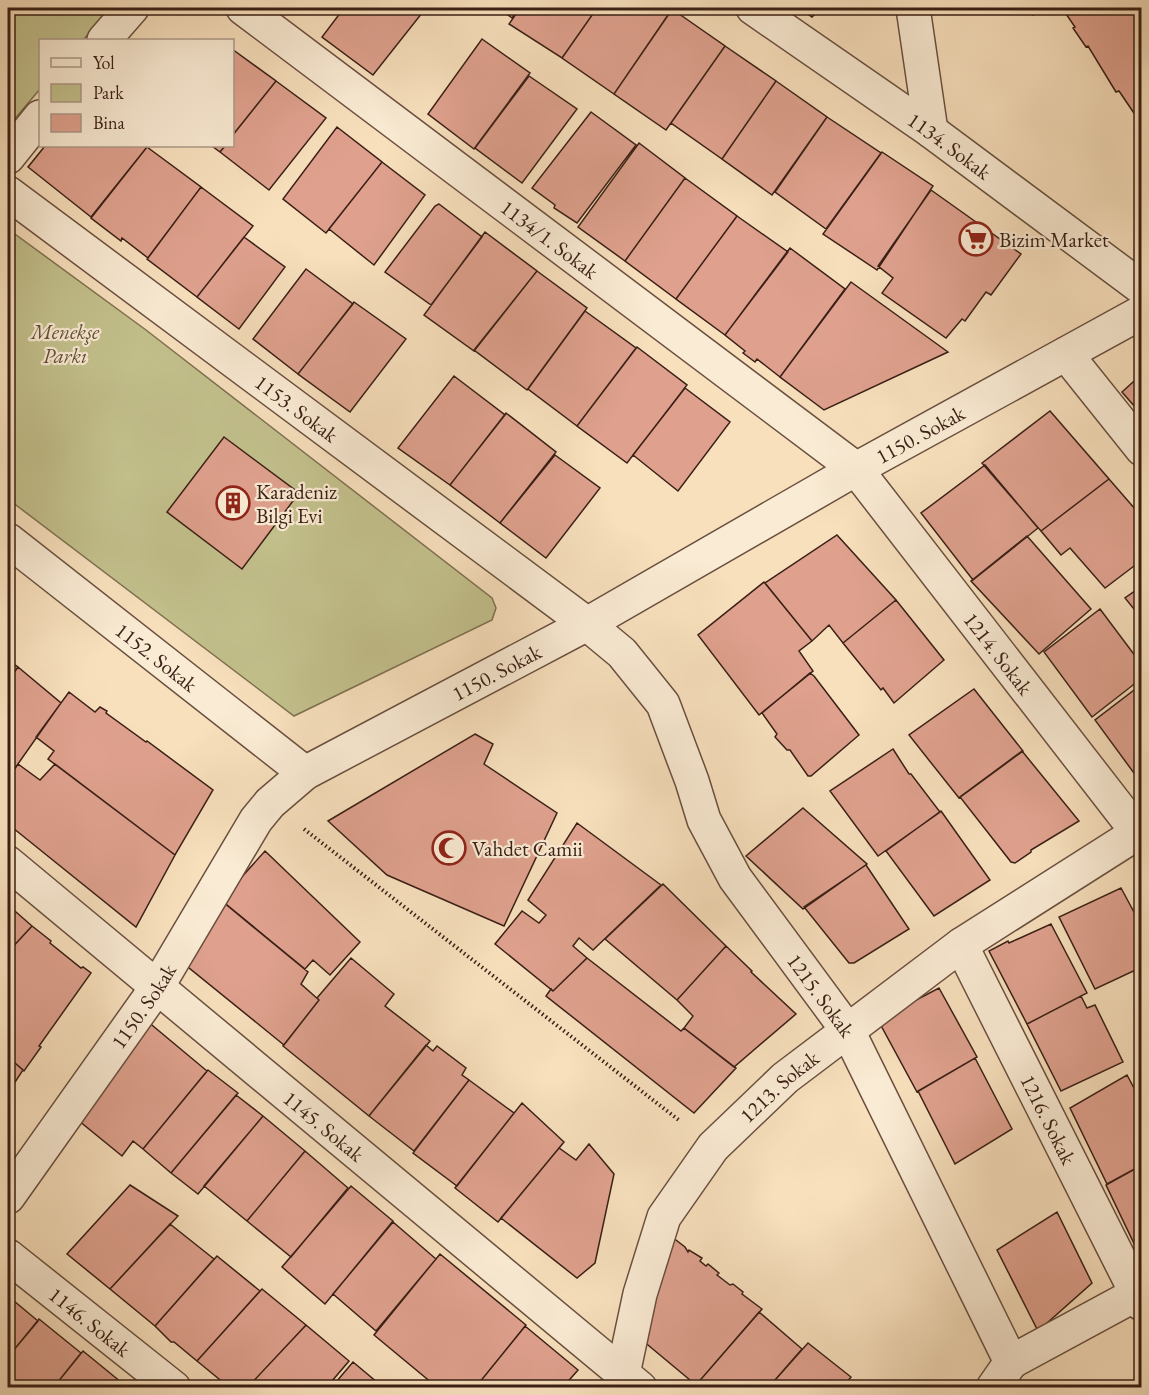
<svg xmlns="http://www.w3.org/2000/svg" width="1149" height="1395" font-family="'EB Garamond',serif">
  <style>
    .green { fill: #c3c18d; stroke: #7e7051; stroke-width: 1.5 }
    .building { fill: #dfa18e; stroke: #391f15; stroke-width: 1.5 }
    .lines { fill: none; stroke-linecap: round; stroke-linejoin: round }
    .minor-casing { stroke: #694f3f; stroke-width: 36 }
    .path { stroke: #391f15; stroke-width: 4; stroke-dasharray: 1.5 3; stroke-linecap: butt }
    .minor { stroke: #faebd4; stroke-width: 33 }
    .labels { text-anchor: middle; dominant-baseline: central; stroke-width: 4.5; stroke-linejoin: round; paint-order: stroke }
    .street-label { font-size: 21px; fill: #391f15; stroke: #faebd4 }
    .poi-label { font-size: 21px; fill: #391f15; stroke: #faebd4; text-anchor: start }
    .park-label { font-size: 21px; font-style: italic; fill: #625039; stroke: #faebd4 }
  </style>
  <rect width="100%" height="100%" fill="#f8e0bd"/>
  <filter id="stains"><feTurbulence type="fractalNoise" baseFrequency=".00333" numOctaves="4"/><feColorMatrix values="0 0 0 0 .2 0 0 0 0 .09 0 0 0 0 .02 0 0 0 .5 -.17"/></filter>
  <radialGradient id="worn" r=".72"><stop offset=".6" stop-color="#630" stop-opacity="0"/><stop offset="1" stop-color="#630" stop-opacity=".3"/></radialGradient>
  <path class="green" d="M8,8H112L83,40H40V89L8,127Z
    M8,229L146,330L492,598L496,608L492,620L294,716L8,499Z"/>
  <path class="building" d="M344,8H426L373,75L322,37Z
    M499,8H520L512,18Z
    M520,8H597L562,58L509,24Z
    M597,8H660L669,14L614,94L562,58Z
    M799,8H821L812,17Z
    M1028,8H1044L1033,15Z
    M1062,8H1142V125L1119,91L1116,92L1088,46L1086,47L1073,28L1075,27Z
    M672,9L725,46L666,130L614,94Z
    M482,39L530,73L474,149L428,114Z
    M725,46L776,81L722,159L671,123Z
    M232,49L276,81L232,136Z
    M529,76L577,109L522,183L475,148Z
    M276,81L326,118L269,190L220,152L225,146H232V136Z
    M776,81L827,117L772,195L722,159Z
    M591,112L636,145L577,223L554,208L555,205L532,188Z
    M827,117L881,153L826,229L775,192Z
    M337,127L382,162L326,233L283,199Z
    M639,143L685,178L625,261L578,227Z
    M45,146H145L147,147L91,217L28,167Z
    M212,146H225L220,152Z
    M147,147L201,187L148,258L122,238L121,241L91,218Z
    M882,152L933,186L877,270L823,234Z
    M382,162L425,195L374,265L329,229Z
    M685,178L737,216L676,299L625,261Z
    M201,187L253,226L197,297L147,259Z
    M931,190L1021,254L991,295L986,292L965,321L962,319L946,338L882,293L893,278L878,266Z
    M439,204L482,237L431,305L385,272L435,206Z
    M737,216L788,252L725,335L676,299Z
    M485,232L537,271L474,351L424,315Z
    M244,237L285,267L239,329L197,297Z
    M790,248L845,289L780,377L757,359L755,362L743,353L745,351L725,335Z
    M306,269L353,304L298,374L253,339Z
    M537,271L587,308L527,390L474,350Z
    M851,282L948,352L824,410L780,377Z
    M354,302L406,339L350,412L298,374Z
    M585,311L636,348L577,426L528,389Z
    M637,347L687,385L627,463L577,426Z
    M1142,374V415L1122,392Z
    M454,376L505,415L450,485L398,448Z
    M685,388L730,422L678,491L633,455Z
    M1050,411L1109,479L1041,531L982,463Z
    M506,413L556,452L500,523L450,485Z
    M224,437L299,493L242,569L167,512Z
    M555,455L600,488L546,558L500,523Z
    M985,465L1038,528L973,580L921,513Z
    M1109,479L1142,517V560L1105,588L1070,548L1061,555L1041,531Z
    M837,535L896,600L843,643L829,625L812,641L765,583Z
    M1027,536L1091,609L1039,654L971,581Z
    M764,582L812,641L799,651L813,671L759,715L698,635Z
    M1142,586V619L1125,598Z
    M896,600L944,660L894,703L883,688L881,690L843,643Z
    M1100,609L1142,665V678L1092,717L1044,652Z
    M8,660L18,667L8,681Z
    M18,667L61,703L8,778V681Z
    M810,673L814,676L859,735L811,776H808L790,750H787L775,737L777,734L762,713Z
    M1142,684V784L1095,720Z
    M974,689L1023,751L959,798L909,735Z
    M69,692L95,712L100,707L107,711L106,713L146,742L147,741L213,790L175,855L48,759L54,751L36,737Z
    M475,734L493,744L484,764L557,813L504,926L387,875L328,821Z
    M893,749L909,774H911L940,812L878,856L830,791Z
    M1022,751L1079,821L1031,850V852L1015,863L1011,862L960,797Z
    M18,764L40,780L55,764L175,855L136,927L8,824V779Z
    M803,808L867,864L803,909L746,856Z
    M941,811L990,880L934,916L886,851Z
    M577,823L661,885L593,950L579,938L573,946L587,958L553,991L495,944L522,911L539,923L546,915L528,900Z
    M265,851L360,942L330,975L313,960L305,969L221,900Z
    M866,865L909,929L854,963H849L804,907Z
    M663,884L726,946L677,1000L605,939Z
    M1121,888L1142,927V967L1095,989L1059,917Z
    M223,902L308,972L301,984L319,1000L284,1045L183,963Z
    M8,905L32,926L8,952Z
    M1051,924L1087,993L1027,1024L989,951L1008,941L1009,943Z
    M32,926L51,941L50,943L81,968L83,967L91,973L39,1046L41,1047L24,1071L8,1057V952Z
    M726,946L752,971L751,972L796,1014L734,1067L684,1028L693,1016L677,1000Z
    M351,958L394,994L385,1006L430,1041L369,1116L283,1046L319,1000L317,998Z
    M587,958L681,1031L684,1028L736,1068L694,1113L546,996L551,989L553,991Z
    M939,988L977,1057L917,1092L878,1020Z
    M1081,996L1087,1008L1095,1005L1123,1062L1061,1091L1027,1024Z
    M141,1016L207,1071L143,1149L133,1141L122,1156L78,1120Z
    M426,1045L433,1051L437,1046L466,1068L462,1075L469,1080L414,1151L369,1116Z
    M8,1057L23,1070L8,1093Z
    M975,1058L1012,1129L955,1164L918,1091Z
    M208,1070L238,1093L171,1173L143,1149Z
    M1127,1075L1142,1103V1165L1107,1184L1070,1108Z
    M469,1080L514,1113L457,1186L413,1153Z
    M236,1095L263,1116L198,1194L171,1173Z
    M522,1103L564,1142L498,1222L455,1188Z
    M263,1116L305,1151L247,1221L204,1186Z
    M589,1144L614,1174L595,1263L577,1278L501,1218L559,1148L576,1160Z
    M305,1151L348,1188L291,1257L247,1221Z
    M1142,1165V1255L1140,1256L1106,1185Z
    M130,1185L178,1216L110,1289L67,1254Z
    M351,1186L393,1221L325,1304L282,1267Z
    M1057,1212L1092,1283L1038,1331L997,1250Z
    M393,1222L436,1259L376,1331L333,1294Z
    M170,1224L214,1259L155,1326L110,1289Z
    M672,1237L685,1247L688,1252L689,1250L702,1258L700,1261L706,1266L708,1264L719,1273L717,1275L730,1285L733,1284L743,1292L742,1294L762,1309L696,1385L642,1340Z
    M440,1254L526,1325L475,1388H438L374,1335Z
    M217,1256L260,1291L197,1361L174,1342H171L155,1326Z
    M262,1289L306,1325L247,1388H230L197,1361Z
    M8,1296L38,1321L8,1357Z
    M759,1312L802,1349L768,1388H699L696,1385Z
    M39,1319L81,1353L53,1388H8V1357Z
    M306,1325L349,1361L326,1388H247Z
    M525,1326L578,1370L564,1386L565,1387L475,1388Z
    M808,1343L851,1377L842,1388H768Z
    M83,1351L127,1387L53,1388Z
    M353,1362L384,1388H331Z"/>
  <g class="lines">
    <defs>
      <g id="minor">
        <path id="s1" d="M243,8L856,469L1142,838"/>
        <path id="s2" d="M753,8L931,131L1142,288"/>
        <path d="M913,8L931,131"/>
        <path d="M104,40L132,8"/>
        <path d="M8,157L40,117"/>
        <path id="s3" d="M8,193L587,624L622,653L663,704L692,781L704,820L735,878L848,1031L1011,1362L993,1388"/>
        <path d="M1066,354L1142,449"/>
        <path id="s4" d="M8,540L305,773"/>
        <path id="s5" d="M8,863L640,1388"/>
        <path id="s6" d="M961,945L1142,1304"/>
        <path id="s7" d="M8,1197L157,987L256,820L270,803L305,773L587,624L856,469L1142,312"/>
        <path id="s8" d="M8,1256L174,1388"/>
        <path d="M1011,1362L1142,1291"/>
        <path id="s9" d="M620,1388L640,1294L664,1217L713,1147L785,1078L961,945L1142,830"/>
      </g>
    </defs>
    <use href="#minor" class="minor-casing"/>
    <path class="path" d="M304,829L680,1121"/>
    <use href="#minor" class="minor"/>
  </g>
  <defs>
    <symbol id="supermarket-ring" viewBox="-11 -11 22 22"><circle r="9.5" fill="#faebd4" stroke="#8f2418" stroke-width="1.5"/><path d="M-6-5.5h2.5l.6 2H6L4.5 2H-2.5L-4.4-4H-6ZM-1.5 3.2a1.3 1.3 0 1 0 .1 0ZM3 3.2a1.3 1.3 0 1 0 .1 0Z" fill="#8f2418"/></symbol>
    <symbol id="building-ring" viewBox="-11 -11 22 22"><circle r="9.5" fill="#faebd4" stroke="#8f2418" stroke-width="1.5"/><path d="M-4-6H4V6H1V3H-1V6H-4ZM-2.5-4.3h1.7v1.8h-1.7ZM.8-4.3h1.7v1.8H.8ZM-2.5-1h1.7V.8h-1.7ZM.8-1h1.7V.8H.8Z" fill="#8f2418"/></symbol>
    <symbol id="mosque-ring" viewBox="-11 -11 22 22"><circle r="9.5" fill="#faebd4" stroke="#8f2418" stroke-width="1.5"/><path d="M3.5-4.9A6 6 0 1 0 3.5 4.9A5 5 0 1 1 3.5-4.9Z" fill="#8f2418"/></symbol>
  </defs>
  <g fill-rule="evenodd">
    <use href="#supermarket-ring" x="957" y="220" width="38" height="38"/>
    <use href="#building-ring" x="214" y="484" width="38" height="38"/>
    <use href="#mosque-ring" x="430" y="829" width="38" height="38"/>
  </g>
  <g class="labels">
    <g class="street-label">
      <text stroke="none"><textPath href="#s2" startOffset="240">1134. Sokak</textPath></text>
      <text stroke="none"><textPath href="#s1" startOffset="384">1134/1. Sokak</textPath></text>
      <text stroke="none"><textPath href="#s3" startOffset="360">1153. Sokak</textPath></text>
      <text stroke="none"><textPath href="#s7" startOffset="1222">1150. Sokak</textPath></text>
      <text stroke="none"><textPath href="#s1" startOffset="1000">1214. Sokak</textPath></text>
      <text stroke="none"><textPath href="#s4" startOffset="189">1152. Sokak</textPath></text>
      <text stroke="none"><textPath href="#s7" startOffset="736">1150. Sokak</textPath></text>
      <text stroke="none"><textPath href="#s3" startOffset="1167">1215. Sokak</textPath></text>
      <text stroke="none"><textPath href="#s7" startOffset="234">1150. Sokak</textPath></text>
      <text stroke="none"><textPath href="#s9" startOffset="352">1213. Sokak</textPath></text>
      <text stroke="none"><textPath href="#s6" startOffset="195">1216. Sokak</textPath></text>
      <text stroke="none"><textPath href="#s5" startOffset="411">1145. Sokak</textPath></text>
      <text stroke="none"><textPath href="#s8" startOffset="105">1146. Sokak</textPath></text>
    </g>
    <g class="poi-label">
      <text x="999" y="239">Bizim Market</text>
      <text x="256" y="491">Karadeniz<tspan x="256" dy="24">Bilgi Evi</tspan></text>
      <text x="472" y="848">Vahdet Camii</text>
    </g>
    <g class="park-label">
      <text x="65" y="331">Menekşe<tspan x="65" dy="24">Parkı</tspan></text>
    </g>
  </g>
  <rect width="1149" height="1395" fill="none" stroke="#f8e0bd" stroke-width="30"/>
  <rect x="9" y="9" width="1131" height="1377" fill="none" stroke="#391f15" stroke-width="3"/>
  <rect x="15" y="15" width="1119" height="1365" fill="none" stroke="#391f15" stroke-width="1.5"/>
  <rect x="39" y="39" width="195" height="108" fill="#faebd4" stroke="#ad9988" stroke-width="1.5"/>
  <rect x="51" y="58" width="30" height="9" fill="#faebd4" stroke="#ad9988" stroke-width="1.5"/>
  <text x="93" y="69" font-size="18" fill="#391f15">Yol</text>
  <rect x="51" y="84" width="30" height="18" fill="#c3c18d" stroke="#ad9988" stroke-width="1.5"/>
  <text x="93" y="99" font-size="18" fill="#391f15">Park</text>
  <rect x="51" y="114" width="30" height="18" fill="#dfa18e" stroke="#ad9988" stroke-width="1.5"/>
  <text x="93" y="129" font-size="18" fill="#391f15">Bina</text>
  <rect width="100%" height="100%" filter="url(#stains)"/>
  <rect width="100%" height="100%" fill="url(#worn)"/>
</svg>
